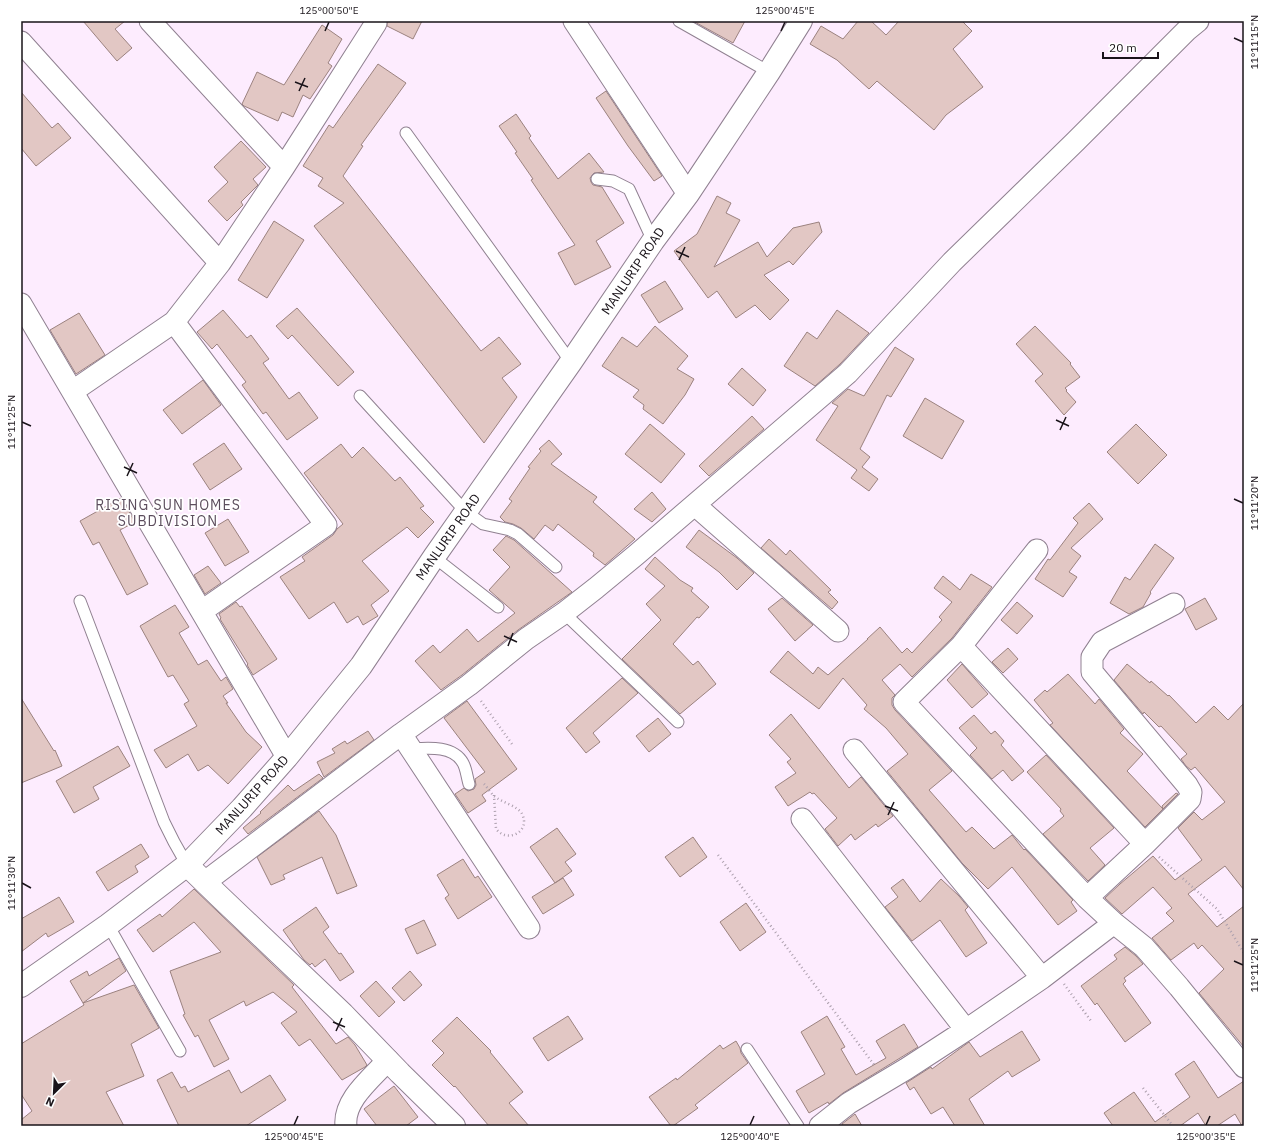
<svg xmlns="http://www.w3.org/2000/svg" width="1265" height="1147" font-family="'IBM Plex Sans',sans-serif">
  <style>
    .building { fill: #e2c7c4; stroke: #9b827f }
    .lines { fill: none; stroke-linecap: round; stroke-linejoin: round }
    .lane-casing { stroke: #908191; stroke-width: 13 }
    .street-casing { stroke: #908191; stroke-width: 23 }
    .secondary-casing { stroke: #908191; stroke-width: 24 }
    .path { stroke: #ada0ae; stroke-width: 2.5; stroke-dasharray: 1 3; stroke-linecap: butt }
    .lane { stroke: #fff; stroke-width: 11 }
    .street { stroke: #fff; stroke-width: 21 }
    .secondary { stroke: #fff; stroke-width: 22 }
    .ticks { fill: none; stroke: #191319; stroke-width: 1.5 }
    .labels { text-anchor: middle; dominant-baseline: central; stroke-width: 3.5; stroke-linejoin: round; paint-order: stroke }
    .street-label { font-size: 13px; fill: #191319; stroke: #fff }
    .neighbourhood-label { font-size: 14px; letter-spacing: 1px; fill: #5c4d5d; stroke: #fff }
    .neatline { fill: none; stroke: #191319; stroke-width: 1.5 }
    .ticks-label { font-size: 10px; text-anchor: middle; fill: #191319 }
  </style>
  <rect width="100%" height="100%" fill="#fdecfe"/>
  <path class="building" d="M83,21H125L115,29L132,48L117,61Z
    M387,21H422L413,39L387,26Z
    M693,21H745L733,43Z
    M858,21H871L886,35L899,21H962L972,31L953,49L983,87L946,115L934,130L877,81L869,89L837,60L810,44L821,26L843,39Z
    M322,25L342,39L328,63L332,66L310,99L303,95L293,117L282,112L278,121L244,106L242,104L257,72L284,85Z
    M378,64L406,83L361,145L363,146L343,176L481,351L499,337L521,364L502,378L517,397L484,443L314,226L344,203L318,186L323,178L303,166L329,125L333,128Z
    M606,91L662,176L654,181L628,146L596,98Z
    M21,92L52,128L58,123L71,138L36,166L21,148Z
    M516,114L531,136L529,138L558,179L589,153L604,172L594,173L590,178L591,182L593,185L602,187L624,223L596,241L611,267L575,285L558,253L575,245L531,180L533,179L515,153L517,152L499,126Z
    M241,141L266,167L253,179L258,185L241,202L243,205L227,221L208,201L228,182L214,167Z
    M717,196L731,203L726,213L740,220L714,267L758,242L767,257L793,228L819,222L822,232L793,265L789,261L764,275L789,300L770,320L755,305L736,318L717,291L708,298L674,251L697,234Z
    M274,221L304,240L267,298L238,280Z
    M665,281L683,309L659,323L641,295Z
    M297,308L354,372L338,386L292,335L288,339L276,326Z
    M223,310L247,338L251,335L269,359L263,363L289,399L299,392L318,418L287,440L266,412L263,414L242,385L246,382L217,344L212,349L197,332Z
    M837,310L869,333L840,364L815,386L784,366L807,332L817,339Z
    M79,313L105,355L76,374L50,330Z
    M655,326L688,356L677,369L694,379L685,395L663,424L643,409L644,405L633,397L639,390L602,366L622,337L637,347Z
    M1035,326L1071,363L1070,364L1080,377L1065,388L1067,390L1066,391L1076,402L1064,415L1035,381L1043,374L1016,344Z
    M895,347L914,359L891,397L887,395L860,449L870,457L862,467L878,479L869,491L851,478L857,470L816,440L838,406L832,403L848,389L864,396Z
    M742,368L766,390L753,406L728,384Z
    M203,380L221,405L182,434L163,410Z
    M925,398L964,421L942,459L903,436Z
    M752,416L764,429L709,476L699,466Z
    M650,424L685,454L661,483L625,454Z
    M1136,424L1167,455L1138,484L1107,452Z
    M549,440L562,454L551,464L597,497L593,502L635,539L605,565L593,556L594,553L558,524L553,531L545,525L534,539L521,528L513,524L505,522L500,517L512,501L509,499L530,468L528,467L541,451L539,449Z
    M224,443L242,469L210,490L193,464Z
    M341,444L352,458L363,447L395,481L400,477L424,506L420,508L434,522L418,538L407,527L362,561L389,591L371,605L378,616L363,625L358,616L347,623L334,602L309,619L280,577L305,561L302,557L333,535L337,529L343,524L304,473Z
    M652,492L666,509L652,522L634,509Z
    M121,498L135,522L120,530L148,584L127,595L99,542L93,545L80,521Z
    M1089,503L1103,519L1071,548L1081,556L1069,572L1077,577L1063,597L1035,579L1048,559L1050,560L1078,523L1073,518Z
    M228,519L249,552L225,566L205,533Z
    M699,530L737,558L754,573L737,590L719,572L686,547Z
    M506,536L514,540L572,592L518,630L462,675L441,690L415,661L433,645L440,653L467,629L478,642L515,613L489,590L510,567L493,550Z
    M769,539L786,555L790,550L831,590L828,592L838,602L832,609L761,548Z
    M1155,544L1174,558L1150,592L1151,593L1143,607L1129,614L1110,603L1125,577L1130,580Z
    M655,557L680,580L693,588L691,591L709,607L699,618L697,617L673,644L693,665L698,661L716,684L680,714L622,659L661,620L646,604L665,586L645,569Z
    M208,566L221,583L205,594L194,575Z
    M971,574L992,587L952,638L912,677L900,664L882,680L895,695L892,698V705L895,710L952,771L929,790L966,832L972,827L994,849L1012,835L1024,850L1025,849L1073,900L1071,902L1077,911L1058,925L1012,867L988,889L962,863L887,771L908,754L886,728L864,709L867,705L843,678L819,709L770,672L788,651L813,674L818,667L828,675L868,639H867L880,627L902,653L907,648L912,653L942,620L939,617L952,602L934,588L943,576L960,590Z
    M782,598L813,625L795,641L768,609Z
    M1205,598L1217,619L1196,630L1185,609Z
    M236,602L240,607L242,606L277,659L253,675L247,665L248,664L220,619L221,618L219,614Z
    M1017,602L1033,616L1017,634L1001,620Z
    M175,605L189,627L179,633L198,665L207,660L221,681L226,677L233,689L223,696L228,703H226L246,732L262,747L228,784L208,765L198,771L188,754L166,768L154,750L197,726L184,704L189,701L173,675L168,677L140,626Z
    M1008,648L1018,659L1003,673L992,662Z
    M962,664L988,694L972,708L947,680Z
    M1127,664L1150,683L1151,681L1168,696L1169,695L1196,723L1214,706L1228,720L1244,703V890L1225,866L1188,894L1217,927L1244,906V1047L1199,993L1224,969L1202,945L1198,949L1194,943L1171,960L1152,938L1174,921L1166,913L1172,908L1153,887L1122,914L1105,898L1120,884L1153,856L1175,880L1202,860L1178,828L1194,812L1202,820L1225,802L1195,767L1191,770L1186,766L1181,759L1187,754L1161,726L1159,727L1144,712L1143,714L1114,680Z
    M1068,674L1095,704L1099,699L1124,729L1120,733L1143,754L1127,771L1163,809L1145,827L1050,725L1053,723L1034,700L1045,690L1047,692Z
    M622,678L638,693L593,733L600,742L586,753L566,728L577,718Z
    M21,698L54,751L55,750L62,766L21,783Z
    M467,701L517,769L482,795L486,801L468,813L455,794L464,788L468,791L474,789L476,785L475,779L485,772L444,718Z
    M791,714L849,788L861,777L893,816L878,827L876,824L855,840L851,834L838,846L825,829L837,818L814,793L812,794L810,792L788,806L775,787L796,773L787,762L791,759L769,735Z
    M974,715L991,734L995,731L1004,741L1001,745L1024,771L1012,781L1003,770L992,779L970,755L977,748L959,728Z
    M658,718L671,734L649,752L636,736Z
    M368,731L374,740L324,777L317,762L335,753L332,749L345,741L347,744Z
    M118,746L130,766L93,787L99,799L74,813L56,781Z
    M1046,755L1114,828L1090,848L1105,865L1088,881L1043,834L1064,816L1060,811L1061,809L1027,772Z
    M319,774L323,778L248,834L243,828L261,813L260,812L288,785L294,791Z
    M1176,793L1178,794L1163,809L1162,806Z
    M319,811L336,835L357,886L337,894L322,857L283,875L285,879L271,885L257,857Z
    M557,828L576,854L565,862L572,871L555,883L530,847Z
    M693,837L707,857L680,877L665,857Z
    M141,844L149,857L135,866L138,872L108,891L96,872Z
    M463,859L475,878L478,876L492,897L458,919L445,898L449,895L437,875Z
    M563,878L574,895L543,914L532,897Z
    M903,879L920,902L941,879L959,896L968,907L965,910L987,943L966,957L940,920L912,941L885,907L898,897L891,888Z
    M194,889L294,985L292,987L336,1044L348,1037L355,1045L367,1065L365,1067L342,1080L310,1039L299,1046L281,1023L297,1012L273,992L246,1006L244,1001L209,1020L229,1059L214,1067L198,1035L195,1037L183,1015L185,1014L170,971L221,952L194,922L153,952L137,930L160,914L162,917Z
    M59,897L74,922L48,937L46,933L21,952V919Z
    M746,903L766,932L740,951L720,922Z
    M316,907L329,927L323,932L339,954L341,953L354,972L340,981L325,959L315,967L312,963L310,965L304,960L283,930Z
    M424,920L436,945L417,954L405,929Z
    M1125,947L1136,956L1143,964L1124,978L1126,981L1123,984L1151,1023L1125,1042L1097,1003L1095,1005L1081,986L1117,959L1114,955Z
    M119,958L126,971L83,1003L70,981L87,971L89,976Z
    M410,971L422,985L404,1001L392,988Z
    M376,981L395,1002L379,1017L360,996Z
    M134,985L159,1028L131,1044L144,1076L106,1092L124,1126H21V1120L32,1111L21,1094V1044L84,1005L83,1003Z
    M568,1016L583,1039L548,1061L533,1038Z
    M827,1016L845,1047L841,1049L856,1075L886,1058L876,1041L904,1024L918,1047L843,1093L829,1104L828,1102L809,1113L796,1091L825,1074L801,1032Z
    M457,1017L491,1051L490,1052L523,1092L509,1103L529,1126H489L455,1086L454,1087L432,1065L444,1053L432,1041Z
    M1022,1031L1040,1060L1012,1077L1008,1071L969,1099L985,1126H955L943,1107L931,1114L914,1087L910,1090L906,1083L931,1067L932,1069L969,1042L980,1057Z
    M736,1041L740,1048L741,1053L748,1063L695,1105L698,1108L673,1126H671L649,1097L676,1078L677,1080L720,1045L723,1049Z
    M1194,1061L1218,1098L1244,1081V1126H1242L1235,1114L1217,1126H1206L1198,1113L1180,1126H1113L1104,1113L1134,1092L1155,1122L1190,1097L1175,1074Z
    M229,1070L241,1093L270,1075L286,1100L246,1126H179L157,1080L172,1072L181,1088L185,1086L188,1092Z
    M394,1086L418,1117L406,1126H377L364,1109Z
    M855,1114L862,1126H843L842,1124Z"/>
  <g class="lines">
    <defs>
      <path id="lane" d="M679,21L769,72
        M406,133L571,362
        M597,179L613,181L629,189L653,241
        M360,396L466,512L483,524L510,530L518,534L556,567
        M434,557L498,607
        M80,601L164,822L174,842L187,865
        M564,613L678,722
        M411,749C427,748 453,745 463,763C466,768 467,777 469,784
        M108,925L180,1051
        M747,1049L798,1126"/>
      <path id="street" d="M150,21L284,167
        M574,21L688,194
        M21,42L220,263
        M21,304L287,757
        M174,322L326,525L202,611
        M73,391L174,322L220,263L284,167L376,23
        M695,505L838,631
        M1037,550L961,646L904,702L1087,898L1114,923L1144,947L1179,987L1244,1067
        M961,646L1145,844
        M401,734L529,928
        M854,750L1042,978
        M802,819L966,1030
        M205,882L401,734L469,685L526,639L564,613L596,588L636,555L848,373L952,262L1076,141L1187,30L1198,21
        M1087,898L1145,844L1190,799L1191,792L1187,785L1092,672V657L1102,642L1174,604
        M346,1126C343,1100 372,1078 388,1060
        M820,1126L849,1103L906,1069L966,1030L1042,978L1114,923"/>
      <path id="secondary" d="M187,865L219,896L343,1014L400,1073L454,1126
        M21,986L108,925L187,865L242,808L287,757L361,666L434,557L571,362L653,241L688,194L769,72L801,21"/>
    </defs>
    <use href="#lane" class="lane-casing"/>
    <use href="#street" class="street-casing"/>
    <use href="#secondary" class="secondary-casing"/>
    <path class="path" d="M481,701L512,744
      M484,784C487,787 490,792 494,796C501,802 518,806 522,814C531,831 508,844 496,829L494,795
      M718,855L875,1066
      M1159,857L1217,909L1244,953
      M1064,984L1091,1021
      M1143,1088L1173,1126"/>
    <use href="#lane" class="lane"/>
    <use href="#street" class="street"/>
    <use href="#secondary" class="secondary"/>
  </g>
  <path class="ticks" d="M325,31L329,22M781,31L785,22M1234,38L1243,42M295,82L308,87M299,91L305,78M676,251L689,257M679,260L685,247M1056,420L1069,426M22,422L31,426M1060,430L1066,417M124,467L137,473M127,476L133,463M1234,499L1243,503M504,636L517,642M508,646L513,633M885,806L898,811M888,815L894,802M22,883L31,888M1234,961L1243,965M333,1022L345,1027M336,1031L342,1018M294,1125L298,1116M750,1125L754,1116M1206,1125L1210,1116"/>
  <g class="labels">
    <g class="street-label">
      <text transform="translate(633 271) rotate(-56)">MANLURIP ROAD</text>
      <text transform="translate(448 537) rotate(-55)">MANLURIP ROAD</text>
      <text transform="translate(252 795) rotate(-48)">MANLURIP ROAD</text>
    </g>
    <g class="neighbourhood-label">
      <text x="168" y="505">RISING SUN HOMES<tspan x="168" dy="16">SUBDIVISION</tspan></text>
    </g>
  </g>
  <rect width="1265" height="1147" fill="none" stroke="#ffffff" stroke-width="44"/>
  <g transform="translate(54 1093) rotate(204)" stroke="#ffffff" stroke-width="3" paint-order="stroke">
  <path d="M0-3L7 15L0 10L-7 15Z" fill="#191319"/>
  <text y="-6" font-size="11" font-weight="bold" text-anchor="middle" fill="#191319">N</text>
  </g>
  <path d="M1103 52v6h55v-6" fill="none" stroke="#191319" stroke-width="2"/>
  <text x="1109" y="52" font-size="12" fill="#191319" stroke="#ffffff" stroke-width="3" paint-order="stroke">20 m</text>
  <rect x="22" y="22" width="1221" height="1103" class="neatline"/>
  <g class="ticks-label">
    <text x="329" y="14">125°00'50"E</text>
    <text x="785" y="14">125°00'45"E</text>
    <text transform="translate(1254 42) rotate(-90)" y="4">11°11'15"N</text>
    <text transform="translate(11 422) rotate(-90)" y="4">11°11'25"N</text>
    <text transform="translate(1254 503) rotate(-90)" y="4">11°11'20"N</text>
    <text transform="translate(11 883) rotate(-90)" y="4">11°11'30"N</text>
    <text transform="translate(1254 965) rotate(-90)" y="4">11°11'25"N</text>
    <text x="294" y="1140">125°00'45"E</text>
    <text x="750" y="1140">125°00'40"E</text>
    <text x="1206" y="1140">125°00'35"E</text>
  </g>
</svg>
